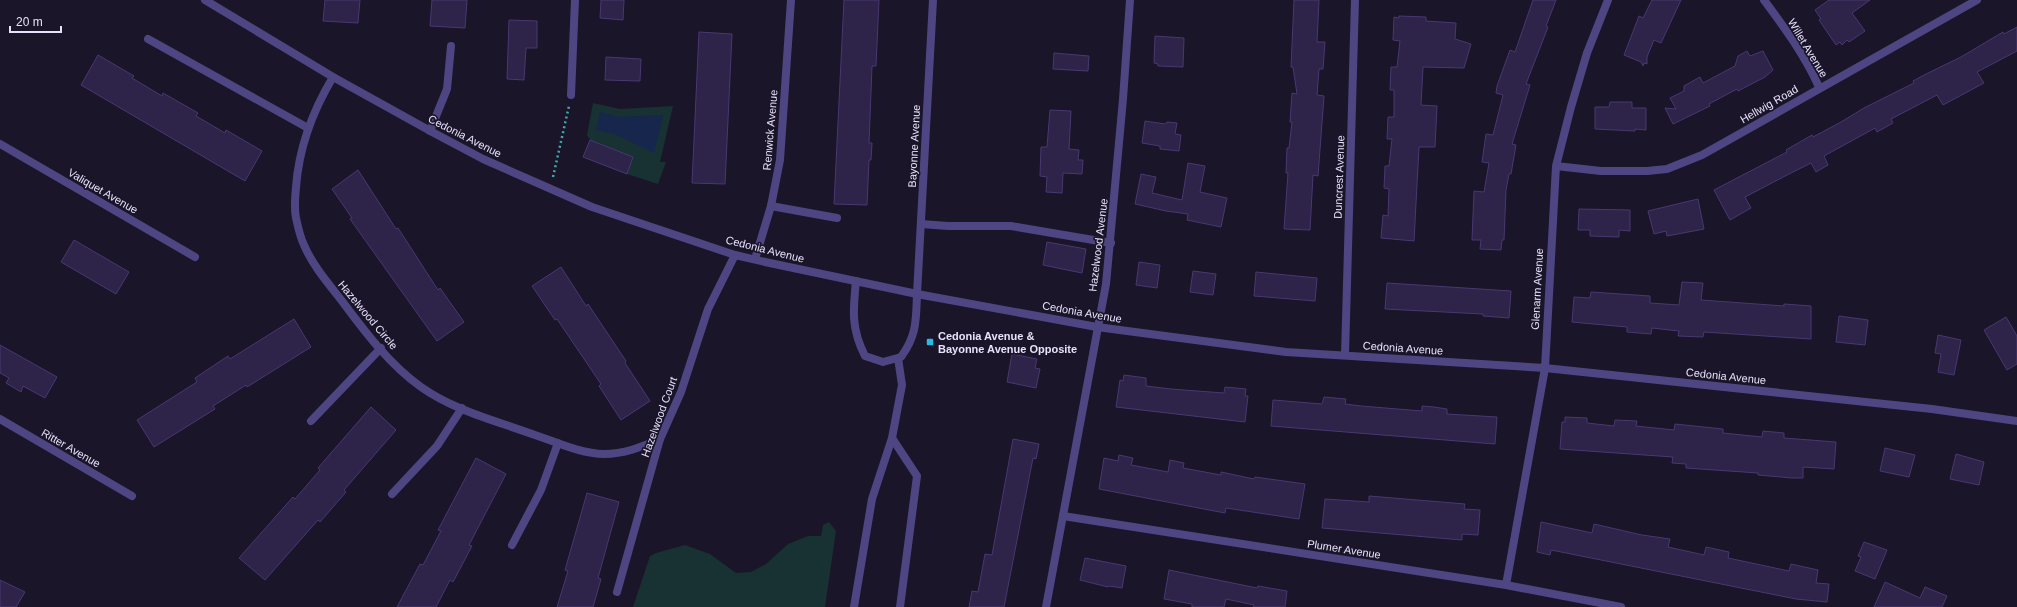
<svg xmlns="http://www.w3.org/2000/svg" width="2017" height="607" font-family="Helvetica,sans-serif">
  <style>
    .green { fill: #183133 }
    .water { fill: #17264c }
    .building { fill: #2e2348; stroke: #493871 }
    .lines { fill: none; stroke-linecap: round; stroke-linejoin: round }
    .path { stroke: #41aaaf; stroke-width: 2.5; stroke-dasharray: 2 3; stroke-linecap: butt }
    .service { stroke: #4e4682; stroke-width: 8 }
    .minor { stroke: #4e4682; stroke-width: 8 }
    .tertiary { stroke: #4e4682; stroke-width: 8 }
    .poi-dot { fill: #26bce3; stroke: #1a1529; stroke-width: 1.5 }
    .labels { text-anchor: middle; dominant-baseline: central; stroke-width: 3.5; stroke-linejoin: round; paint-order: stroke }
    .street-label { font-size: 11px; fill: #e7e1fb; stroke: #1a1529 }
    .poi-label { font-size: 11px; font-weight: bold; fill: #e7e1fb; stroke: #1a1529; text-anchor: start }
  </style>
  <rect width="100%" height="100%" fill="#1a1529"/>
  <path class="green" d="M593,103L620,109L673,106L660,162H666L658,184L627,174L633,157L590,140L587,135Z
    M829,522L836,531L825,607H633L650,556L656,553L685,545L710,554L736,573L751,572L766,564L788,544L808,536H821L823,525Z"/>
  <path class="water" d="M600,112L619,117L663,115L654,153L615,134L596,130Z"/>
  <path class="building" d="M325,0H360L358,23L323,21Z
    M432,0H467L465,28L430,26Z
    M601,0H624L623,20L600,18Z
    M844,0H879L876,66H872L869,143H872L871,160H869L867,205L834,204Z
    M1294,0H1319L1317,42H1325L1323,69H1319L1317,95L1324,96L1318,176L1313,175L1310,230L1284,229L1288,173H1286L1287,148H1289L1292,122H1290L1292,93L1297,94L1293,67H1291Z
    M1533,0H1556L1546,26L1548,27L1526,84L1530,85L1512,144L1516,145L1511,174H1509L1506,190L1504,240H1502L1501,250L1480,249L1481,240H1472L1474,191L1484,192L1489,163L1482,162L1486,134L1493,135L1503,95L1496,93L1497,86L1510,50L1515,52Z
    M1652,0H1681L1661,43L1654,40L1647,57V64L1644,63L1643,66L1641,62L1624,55L1639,16L1643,18Z
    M1829,0H1870L1852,13L1865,31L1849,42L1847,40L1842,45L1840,42L1836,45L1819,20L1821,19L1815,10Z
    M1399,16L1426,17V21L1456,23L1455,39L1471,44L1464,68L1423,67L1421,105L1437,106L1435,147H1419L1414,241L1381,238L1383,215L1388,216L1389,189L1384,188L1385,166H1389L1392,139H1387L1388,117H1394V90H1390L1391,67H1397L1400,41L1393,40L1394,17L1399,18Z
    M509,20L537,21V48H526L524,80L507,79Z
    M2017,27V51L1977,72L1984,83L1943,105L1937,95L1891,119L1893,123L1877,132L1875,128L1824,156L1828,165L1816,172L1811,163L1787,175L1745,197L1751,208L1730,220L1724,209L1714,190L1787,152L1786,150L1812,135L1813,137L1841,122L1864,108L1914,83L1913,81L1926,74L1961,57L2003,32L2004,34Z
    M699,32L732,34L725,184L692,183Z
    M1155,36L1184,38L1183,67L1158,66V64L1154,63Z
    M1747,51L1750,56L1763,51L1773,70L1765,77L1738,91L1737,89L1709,104L1710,106L1673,124L1665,108L1676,109L1670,98L1684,91V86L1700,77L1703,83L1735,66L1738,56Z
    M1054,53L1089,56L1088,71L1053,69Z
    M98,55L134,76L132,78L162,96L163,93L198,113L196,116L225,133L226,130L262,151L245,181L81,85Z
    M606,57L641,59L640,81L605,80Z
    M1610,102H1632V108H1646V130L1635,129V131L1595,129V107H1609Z
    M1050,110L1071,111L1069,149L1079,150L1078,160H1083L1082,174L1063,173L1062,193L1046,192L1047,177L1040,176L1041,147H1047Z
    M1145,121L1165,124L1167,122L1177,123L1175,134L1181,135L1179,151L1160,149V146L1142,143Z
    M590,140L633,157L627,174L583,157Z
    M1188,163L1205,166L1200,192L1227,198L1221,227L1187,220L1188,214L1166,211L1135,204L1141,174L1156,177L1152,193L1182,200Z
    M358,170L396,229L398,228L438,290L440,288L464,322L437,341L350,219L352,218L332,189Z
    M1698,199L1704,229L1667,236L1666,231L1654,234L1648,211Z
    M1579,209L1630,210V231L1619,230V237L1590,236V230H1578Z
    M74,240L129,272L116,294L61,262Z
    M1047,242L1086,249L1082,273L1043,265Z
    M1139,262L1160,265L1157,288L1136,285Z
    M561,267L586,306L588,304L626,361L625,363L650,401L621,420L599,386L601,384L557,319L555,320L532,286Z
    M1193,271L1216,274L1213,295L1190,292Z
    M1256,272L1317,278L1315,301L1254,296Z
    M1682,282L1703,283L1701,300L1784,306V304L1811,306V339L1704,332L1703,337L1678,336L1679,331L1652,328L1651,334L1627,332V327L1572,322L1574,297L1590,298L1591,292L1650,296V303L1679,305Z
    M1387,283L1511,291L1509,318L1483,316V314L1385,309Z
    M1839,316L1868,320L1865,345L1836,342Z
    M2006,317L2017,336V364L2007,370L1984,330Z
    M294,319L311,347L247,387L246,385L213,406L215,409L154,447L137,420L197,382L195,378L228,356L230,359Z
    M1938,335L1961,340L1954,375L1938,372L1941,354L1935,353Z
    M0,345L57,377L45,398L23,386L21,392L6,383L9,378L0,373Z
    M1012,354L1037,359L1035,368L1040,369L1036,388L1007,382Z
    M1124,375L1146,378V386L1171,389L1224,393L1225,387L1246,389L1245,396H1248L1245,422L1116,407L1120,380L1123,381Z
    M1324,397L1346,399L1345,404L1361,406L1422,411V406L1434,407L1447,409V414L1497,417L1495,444L1271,426L1273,400L1322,404Z
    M371,407L396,430L344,490L346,492L320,522L318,520L265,580L239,558L293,497L295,499L320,470L318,468Z
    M1565,417L1587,418V423L1614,426L1615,420L1637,421L1636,426L1674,430L1675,424L1723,429V433L1762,437L1763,431L1784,433V438L1836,442L1834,469L1803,467V478H1792L1758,475V473L1686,468V464L1672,463L1673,457L1560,449L1562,422H1565Z
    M1013,439L1039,444L1036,459L1033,458L1004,607H969L972,591L978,592L985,554L992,555Z
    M1885,448L1915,455L1909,477L1880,471Z
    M1956,454L1984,462L1979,485L1950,479Z
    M1119,455L1133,458L1131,465L1168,472L1170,460L1184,463L1183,468L1221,475V472L1254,479L1255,477L1305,484L1299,519L1226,508L1225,513L1099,489L1104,458L1118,461Z
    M476,458L506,474L469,545L472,546L453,582L450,580L436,607H397L420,564L423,565L441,531L438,530Z
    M587,493L619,502L598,578L601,579L593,607H557L568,571L565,570Z
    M1369,496L1465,504L1464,509L1480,510L1478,535L1462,534V540L1322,528L1325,499L1369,502Z
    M1541,522L1592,533L1594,524L1642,535L1670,539L1668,547L1704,555L1706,547L1729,552L1728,558L1789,571L1791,564L1818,570L1816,583L1829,584L1827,602L1796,599L1551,550L1550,555L1537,552Z
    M1864,542L1887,550L1875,579L1855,571L1861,557L1858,556Z
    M1085,558L1126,566L1122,588L1109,586L1108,587L1080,580Z
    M1169,570L1257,588L1258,586L1287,591L1285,607H1253L1254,605L1226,599L1224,607H1192V604L1164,599Z
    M0,580L25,592L16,607H0Z
    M1885,582L1920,598L1925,587L1947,596L1942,607H1874Z"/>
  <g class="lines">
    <path class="path" d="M553,177L569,106"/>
    <path class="service" d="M148,39L308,128
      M430,131L447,89L451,46
      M771,206L837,218
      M921,224L948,226H1011L1111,243
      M856,281C853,310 851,329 865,356L883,362L901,357C917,335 916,320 917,294
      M311,421L381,348
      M892,438L917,476L900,607
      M392,494L437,446L462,408
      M512,545L541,490L558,443
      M617,592L660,439
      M854,607L872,499L892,438L902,385L898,358"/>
    <path class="minor" d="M1764,0C1785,28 1805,56 1819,87
      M333,77C312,112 299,147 296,187C295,197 294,208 296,218C298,227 300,237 304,245C313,266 328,283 342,301C365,332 390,365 421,387C455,411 497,421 535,435C556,442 581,454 604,454C625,454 641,447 660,439L681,392L708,309L735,255
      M571,95L575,0
      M0,144L195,257
      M1556,166L1601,171H1647L1667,169L1702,155L1977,0
      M755,259L771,206L780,160L791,0
      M917,294L933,0
      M1097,327L1286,352L1545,368L1932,409L2017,421
      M1345,355L1355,0
      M0,419L132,496
      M1063,516L1506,585L1621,607
      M1506,585L1545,368L1556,166L1571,107L1587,53L1608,0"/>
    <path class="tertiary" d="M205,0L333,77L434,133L483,159L592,207L735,255L765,262L917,294L1097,327
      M1046,607L1106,284L1123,99L1130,0"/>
  </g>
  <rect class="poi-dot" x="926" y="338" width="8" height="8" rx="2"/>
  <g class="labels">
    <g class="street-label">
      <text transform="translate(1808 48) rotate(59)">Willet Avenue</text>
      <text transform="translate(1769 104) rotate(-30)">Hellwig Road</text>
      <text transform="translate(770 130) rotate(-85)">Renwick Avenue</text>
      <text transform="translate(465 136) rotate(27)">Cedonia Avenue</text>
      <text transform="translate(914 146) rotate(-87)">Bayonne Avenue</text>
      <text transform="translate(1339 177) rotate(-88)">Duncrest Avenue</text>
      <text transform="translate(103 191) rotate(30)">Valiquet Avenue</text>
      <text transform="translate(1098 245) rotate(-83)">Hazelwood Avenue</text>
      <text transform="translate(765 249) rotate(14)">Cedonia Avenue</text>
      <text transform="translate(1537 289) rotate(-87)">Glenarm Avenue</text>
      <text transform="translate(1082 312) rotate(10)">Cedonia Avenue</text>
      <text transform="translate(368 315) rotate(50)">Hazelwood Circle</text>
      <text transform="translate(1403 348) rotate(4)">Cedonia Avenue</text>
      <text transform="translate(1726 376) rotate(6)">Cedonia Avenue</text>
      <text transform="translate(659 417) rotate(-70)">Hazelwood Court</text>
      <text transform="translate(71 448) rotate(30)">Ritter Avenue</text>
      <text transform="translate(1344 549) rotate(9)">Plumer Avenue</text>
    </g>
    <g class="poi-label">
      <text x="938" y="336">Cedonia Avenue &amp;<tspan x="938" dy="13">Bayonne Avenue Opposite</tspan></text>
    </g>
  </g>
  <path d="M10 26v6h51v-6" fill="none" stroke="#e7e1fb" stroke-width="2"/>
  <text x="16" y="26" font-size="12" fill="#e7e1fb" stroke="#1a1529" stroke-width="3" paint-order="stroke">20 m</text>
</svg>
